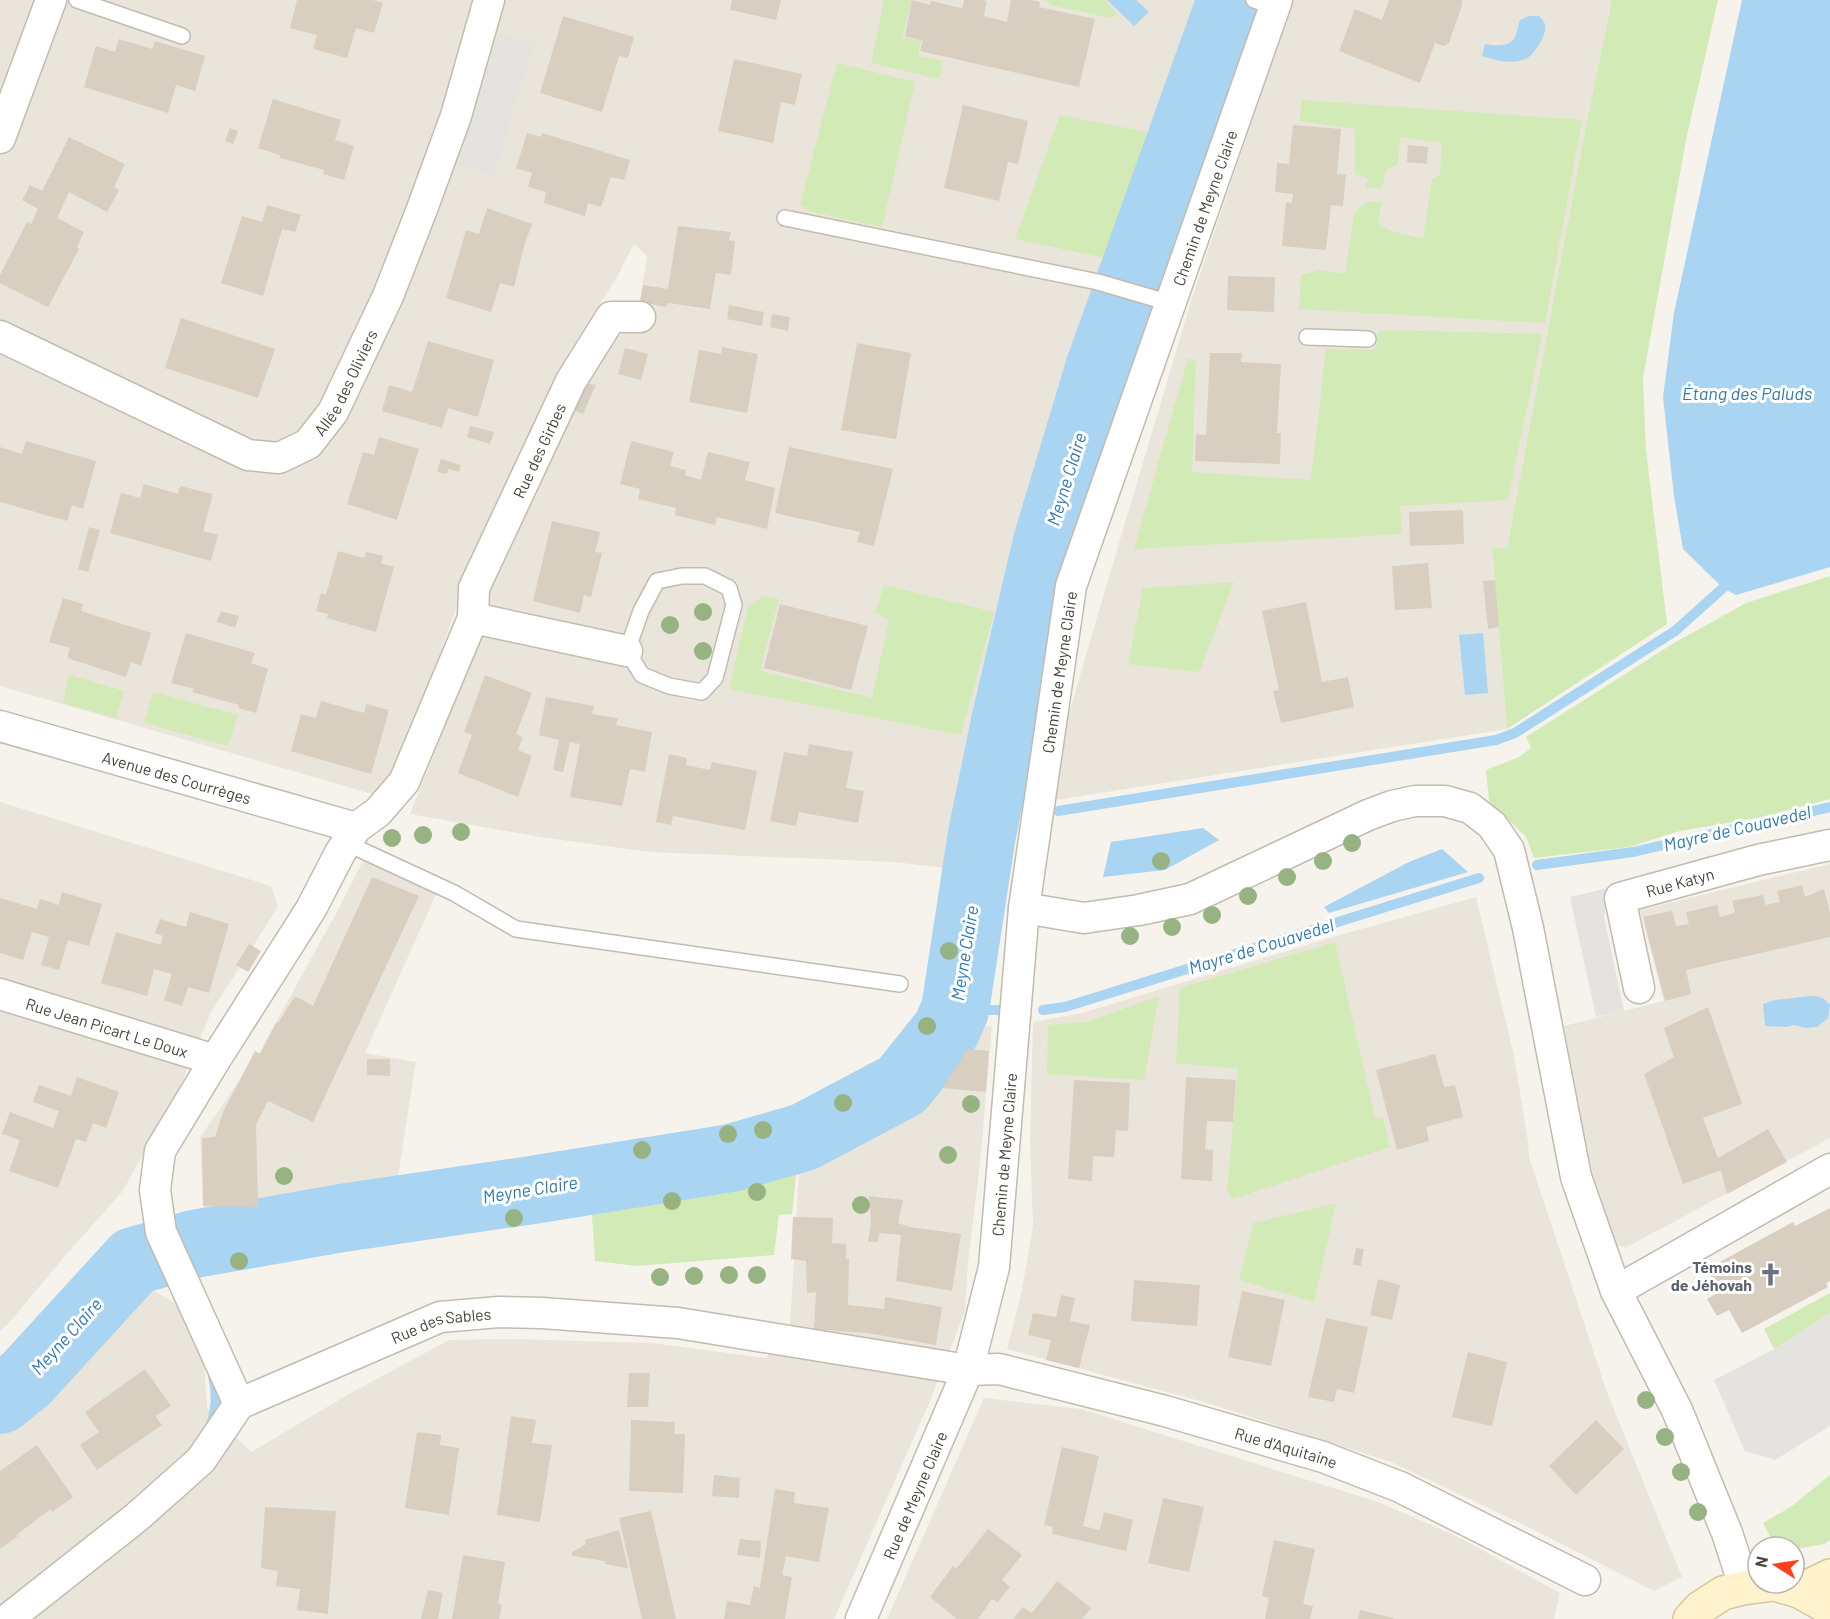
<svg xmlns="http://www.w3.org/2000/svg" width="1830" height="1619" font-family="Barlow,sans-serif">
  <rect width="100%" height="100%" fill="#f6f3ec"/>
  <g fill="#eae5da">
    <path d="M0,0H1199L1164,118L1126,267L1049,469L1013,604L983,741L967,738L946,868L894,862L650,852L540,837L410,814L479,642L483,589L609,338L635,331L647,256L634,244L617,277L566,357L559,378L472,565L435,667L387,780L372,794L0,686Z"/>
    <path d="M1293,0H1612L1587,120L1507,548H1492L1507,729L1056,800L1066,724L1103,597L1192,298Z"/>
    <path d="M0,802L271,886L278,907L211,1012L177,1094L122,1192L64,1257L9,1323L0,1331Z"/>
    <path d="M363,861L438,890L365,1053L416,1062L397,1182L322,1193L257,1222L204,1224L200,1137L259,1053L339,908Z"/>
    <path d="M1830,864V1138L1625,1248L1616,1244L1605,1231L1556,1028L1664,1001L1640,910Z"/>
    <path d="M1476,897L1514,1056L1528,1142L1529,1157L1608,1395L1682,1577L1654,1591L1518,1522L1391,1462L1204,1402L1007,1349L1022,1290L1033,1226L1030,1140L1033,1022L1082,1013L1340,935Z"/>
    <path d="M992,1026L980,1164L968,1263L965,1311L930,1401L834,1619H0V1433L24,1417L52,1391L94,1331L150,1288L176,1304L204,1362L207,1408L251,1452L349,1394L449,1340L511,1339L651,1343L766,1358L790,1327L800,1153L858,1133L901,1103L951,1054L969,1028Z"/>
    <path d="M984,1398L1081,1409L1381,1503L1460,1538L1560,1593L1554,1619H887Z"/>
  </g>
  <g fill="#d2eab5">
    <path d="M884,0H912L902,37L921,41L918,56L943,61L939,79L871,63Z"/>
    <path d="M1047,0H1104L1118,14L1111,18L1050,5Z"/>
    <path d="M1612,0H1718L1686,140L1643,378L1646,450L1667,624L1507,729L1492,548H1507L1587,120Z"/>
    <path d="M837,63L915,82L882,227L812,212L800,205Z"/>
    <path d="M1302,100L1582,120L1545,323L1299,309L1301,275L1321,270L1345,274L1354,213L1367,201L1382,203L1378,223L1391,231L1423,239L1432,179L1440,175L1442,143L1401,137L1397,165L1386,170L1382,189L1366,187L1368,178L1355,174V129L1299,121Z"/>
    <path d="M1060,115L1147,132L1105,258L1015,239Z"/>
    <path d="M1379,330L1542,334L1508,500L1400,506L1402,534L1134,549L1188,358L1196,362L1192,472L1311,480L1326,349L1375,350Z"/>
    <path d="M1830,576V799L1762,817L1680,831L1629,847L1534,858L1526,837L1489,801L1486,770L1519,757L1531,748L1526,737L1674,643L1746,603Z"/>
    <path d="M1234,582L1199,672L1128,664L1143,588Z"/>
    <path d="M884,585L994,612L961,735L729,689L748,607L763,596L779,599L760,671L872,698L889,620L875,613Z"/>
    <path d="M69,675L124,691L116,718L63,703Z"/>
    <path d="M153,692L238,715L228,746L144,723Z"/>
    <path d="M1335,942L1375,1118L1383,1117L1390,1147L1233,1199L1227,1191L1238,1069L1176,1063L1180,988Z"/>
    <path d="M1159,996L1144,1080L1047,1074L1048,1025L1087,1022Z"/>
    <path d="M798,1158L792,1214L779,1215L774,1255L637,1266L595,1261L591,1200L741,1173Z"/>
    <path d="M1336,1203L1314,1302L1239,1280L1253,1223Z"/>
    <path d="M1830,1293V1313L1774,1349L1764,1329Z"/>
    <path d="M1830,1475V1540L1824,1544L1796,1549L1770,1536L1763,1523L1792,1506Z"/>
  </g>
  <g fill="#e5e3e0">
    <path d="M497,34L534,44L517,95L495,175L458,164L489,66Z"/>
    <path d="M1625,884L1607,903L1604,917L1624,1011L1596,1017L1570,897Z"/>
    <path d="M1830,1313V1426L1775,1460L1745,1451L1714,1380L1774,1349Z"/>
  </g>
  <g fill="#a9d4f2">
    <path d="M1107,0H1136L1149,12L1134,26Z"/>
    <path d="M1742,0H1830V567L1736,595L1723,588L1683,549L1674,496L1663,397L1674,313Z"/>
    <path d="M1529,16H1539C1541,18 1544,21 1545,24C1548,33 1534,56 1525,59C1511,65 1496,60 1482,56L1485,44C1494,46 1508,47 1514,39C1517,34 1518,25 1520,20Z"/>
    <path d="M1483,633L1488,693L1465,695L1459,635Z"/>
    <path d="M1203,828L1219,840L1165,870L1103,877L1111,842Z"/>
    <path d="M1442,849L1468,872L1329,913L1324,907L1409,862Z"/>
    <path d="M1811,996C1820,996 1824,998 1830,1005L1828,1018L1817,1027L1805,1028L1794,1025L1786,1027L1765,1026L1763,1004L1775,1000Z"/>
  </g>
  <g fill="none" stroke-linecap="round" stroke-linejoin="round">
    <g stroke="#a9d4f2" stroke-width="10">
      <path d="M1058,811L1496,740L1515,733L1675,631L1723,588"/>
      <path d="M982,834L1010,828"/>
      <path d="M1537,865L1633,852L1830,807"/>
      <path d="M955,1010H1001"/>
      <path d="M1043,1010L1065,1007L1479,878"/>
      <path d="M211,1425C217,1408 217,1392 213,1375"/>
    </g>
    <path stroke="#a9d4f2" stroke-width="68" d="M0,1400L26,1379L134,1261L194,1244L342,1218L532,1190L731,1158L804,1137L902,1085L946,1030L955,1010L982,834L1005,722L1047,542L1099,369L1231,0"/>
  </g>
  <g fill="#d8cfc1">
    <path d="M297,0H373L383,3L374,33L356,28L347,58L313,49L317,35L290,28Z"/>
    <path d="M732,0H781L776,20L730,10Z"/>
    <path d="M912,0L930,5L931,1L962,8L964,0H982L987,1L984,16L1007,22L1011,0H1031L1040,2L1039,7L1095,19L1079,87L920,51L923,41L905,36Z"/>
    <path d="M1389,0H1462V5L1449,43L1444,46L1435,43L1420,83L1339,51L1355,9L1382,20Z"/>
    <path d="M563,16L634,37L628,58L619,56L602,112L540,93Z"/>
    <path d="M119,39L152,49L155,41L205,56L195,91L176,85L168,113L84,87L96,46L115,52Z"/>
    <path d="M734,59L802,74L795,105L781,102L773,143L718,131Z"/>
    <path d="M273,99L341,120L335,140L354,146L344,180L323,174L324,170L280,158V155L258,148Z"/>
    <path d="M963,105L1028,121L1018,164L1008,162L999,201L944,188Z"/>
    <path d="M1293,125L1341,129L1337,174L1346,175L1343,206L1331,205L1326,250L1282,246L1286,202L1292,203L1293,194L1275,192L1277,163L1289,164Z"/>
    <path d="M230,128L238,131L233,144L225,141Z"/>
    <path d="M527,133L542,137V133L630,160L624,180L611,177L601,207L588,203L585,216L544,203L546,192L528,187L532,173L516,168Z"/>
    <path d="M69,137L125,164L114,187L119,190L107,212L69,192L57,218L84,232L77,247L79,249L48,307L0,283V275L27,222L31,224L38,209L22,200L30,185L42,191Z"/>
    <path d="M1408,145L1428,147L1427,164L1407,162Z"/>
    <path d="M267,205L301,215L295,232L282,229L263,296L221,283L242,216L262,222Z"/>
    <path d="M487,208L532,224L524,246L514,287L500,283L491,312L446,298L466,230L479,234Z"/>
    <path d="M678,226L731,232L729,240L735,241L731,275L716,273L710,309L668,303L666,307L640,302L643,285L668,289Z"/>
    <path d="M1228,276L1275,277L1274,312L1227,310Z"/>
    <path d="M729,305L764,312L762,326L727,319Z"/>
    <path d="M772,314L790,317L788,331L770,327Z"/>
    <path d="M181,318L275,349L258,398L165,368Z"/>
    <path d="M428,341L494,360L478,417L448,408L442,428L382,411L389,385L412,392Z"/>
    <path d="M857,343L911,353L896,439L841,430Z"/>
    <path d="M722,347L758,354L747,413L689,402L699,350L721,354Z"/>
    <path d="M625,348L648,354L641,380L618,374Z"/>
    <path d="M1210,353H1242L1241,362L1281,364L1277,433H1281L1280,464L1195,461L1196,434L1206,435Z"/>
    <path d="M581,382L596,385L583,414L569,408Z"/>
    <path d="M470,426L494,432L490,444L467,437Z"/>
    <path d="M379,437L419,449L397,520L347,504L363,452L374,455Z"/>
    <path d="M26,441L96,461L83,509L72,505L67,521L0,502V447L22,454Z"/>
    <path d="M631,441L674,452L670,466L686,470L685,475L701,480L708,452L750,462L745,480L775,488L767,529L717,517L715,525L675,515L676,508L638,499L640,489L620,484Z"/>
    <path d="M789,447L893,469L874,546L857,542L860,532L775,513Z"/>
    <path d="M441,459L461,465L459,472L448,469L447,474L437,472Z"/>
    <path d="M144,484L178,494L180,486L213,494L203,531L218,535L211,561L110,533L121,493L140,498Z"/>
    <path d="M1463,510L1464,544L1410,546L1409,512Z"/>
    <path d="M552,521L600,532L595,552L602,553L591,597L584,595L580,613L533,601Z"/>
    <path d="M89,527L100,530L88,572L78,569Z"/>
    <path d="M338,551L364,558L366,552L383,556L381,563L394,567L376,632L327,618L328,614L316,611L321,593L326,595Z"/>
    <path d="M1428,563L1432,608L1395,610L1392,566Z"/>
    <path d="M1495,580L1499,627L1488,629L1483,581Z"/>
    <path d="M63,598L83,604L81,611L151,633L141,666L131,662L126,677L67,658L70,648L49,642Z"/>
    <path d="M1306,602L1322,682L1348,677L1354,707L1281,723L1273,691L1279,690L1262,611Z"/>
    <path d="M780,604L868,626L851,690L764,668Z"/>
    <path d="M221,611L239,616L235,628L217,622Z"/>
    <path d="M186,633L255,653L251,663L268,669L256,713L238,708L239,705L192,692L194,689L171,683Z"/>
    <path d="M485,675L532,693L516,734L523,737L518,750L532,756L518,797L458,773L472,735L464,732Z"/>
    <path d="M546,697L594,706L592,714L618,718L616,725L652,732L645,772L630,769L622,806L570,797L580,744L570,742L563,772L553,770L559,740L539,735Z"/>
    <path d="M321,701L364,713L366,704L389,710L371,774L291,751L301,714L316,718Z"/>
    <path d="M809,744L853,752L846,788L864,791L858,823L799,812L796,826L770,821L784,752L807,756Z"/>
    <path d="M669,754L687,758L686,765L710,770L712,762L757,771L745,830L673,816L671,825L656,822Z"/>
    <path d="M372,877L419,896L313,1122L268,1101L256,1125L258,1207L203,1206L202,1138L215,1137L223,1112L255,1051L260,1054L276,1023H278L295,996L313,1006Z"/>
    <path d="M1802,885L1805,897L1824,889L1830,913V937L1686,970L1691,994L1665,1001L1643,917L1672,911L1676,926L1689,924L1686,912L1717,905L1720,917L1735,913L1732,901L1763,895L1766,905L1780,902L1777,891Z"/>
    <path d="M62,892L102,904L89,946L68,940L59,970L41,965L49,937L32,932L23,960L0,953V898L37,909L40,899L59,905Z"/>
    <path d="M190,912L229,924L209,993L188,987L182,1006L164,1000L172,974L154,969L147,996L101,983L116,932L161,945L163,936L155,933L160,919L186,927Z"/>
    <path d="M249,944L261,951L248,972L236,965Z"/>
    <path d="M1708,1007L1742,1104L1703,1118L1718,1158L1768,1129L1787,1162L1727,1194L1721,1170L1683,1184L1644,1074L1674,1057L1664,1028Z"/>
    <path d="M967,1049L989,1051L986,1092L943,1088Z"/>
    <path d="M1435,1054L1444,1087L1455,1085L1463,1117L1426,1127L1429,1141L1397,1150L1376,1070Z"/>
    <path d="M367,1059H390V1076L367,1075Z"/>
    <path d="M77,1077L119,1092L106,1128L93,1123L86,1142L76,1139L58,1188L9,1171L20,1140L2,1134L10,1112L53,1128L59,1111L33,1102L39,1085L71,1096Z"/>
    <path d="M1186,1077L1236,1080L1233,1122L1207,1121L1205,1149L1213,1150L1212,1181L1181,1179Z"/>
    <path d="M1074,1080L1130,1083L1128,1131L1116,1130L1114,1157L1093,1156L1092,1181L1068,1179Z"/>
    <path d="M869,1196L903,1200L898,1223L910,1227L961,1234L952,1291L896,1281L901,1235L879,1233L878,1242H868L871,1223Z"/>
    <path d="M1830,1208V1281L1826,1283L1828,1287L1742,1333L1729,1310L1717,1316L1707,1299L1719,1292L1707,1269L1793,1222L1795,1226Z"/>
    <path d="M793,1217L833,1218L832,1243L846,1244V1259H849L848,1305L884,1309L885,1297L942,1307L936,1345L867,1333L814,1329L816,1292L807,1293L806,1261L791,1259Z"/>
    <path d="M1356,1248L1364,1249L1361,1266L1353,1265Z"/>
    <path d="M1378,1279L1400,1285L1392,1320L1370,1315Z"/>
    <path d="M1134,1280L1200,1285L1197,1326L1131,1321Z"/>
    <path d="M1242,1291L1285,1300L1271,1366L1228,1357Z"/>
    <path d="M1061,1295L1075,1298L1070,1321L1090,1325L1079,1368L1046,1360L1051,1340L1028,1335L1033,1313L1056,1317Z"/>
    <path d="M1326,1318L1368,1327L1354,1393L1337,1389L1334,1402L1308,1397Z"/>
    <path d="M1468,1352L1507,1362L1492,1426L1452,1417Z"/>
    <path d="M145,1369L171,1406L155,1416L162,1425L97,1470L80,1445L99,1432L85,1412Z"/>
    <path d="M629,1373H650L648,1407H627Z"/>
    <path d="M511,1416L536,1420L532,1443L552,1445L540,1522L497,1515Z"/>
    <path d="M631,1420L675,1422L674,1434H685L683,1493L629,1491Z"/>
    <path d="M1596,1420L1624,1449L1576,1495L1549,1466Z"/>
    <path d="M417,1432L441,1435L440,1445L459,1448L449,1515L405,1508Z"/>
    <path d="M37,1445L73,1497L52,1512L51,1509L16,1535L18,1536L0,1549V1471Z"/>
    <path d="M1062,1447L1099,1456L1083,1526L1100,1530L1104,1512L1133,1520L1126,1551L1052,1534L1053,1527L1044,1525Z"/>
    <path d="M714,1475L740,1478L739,1498L712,1496Z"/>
    <path d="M775,1489L795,1492L794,1503L829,1508L819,1562L786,1556L782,1575L792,1577L785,1619H724L727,1601L750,1605L754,1586L760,1588Z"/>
    <path d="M1163,1498L1204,1507L1189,1572L1148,1563Z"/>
    <path d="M265,1507L336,1511L328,1614L297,1610L300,1589L276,1586L278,1571L261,1568Z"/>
    <path d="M651,1511L676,1619H642L619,1518Z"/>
    <path d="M988,1529L1022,1555L1002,1580L1010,1587L998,1602L992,1599L978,1619H957L930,1597L953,1566L956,1569Z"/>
    <path d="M619,1530L628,1568L605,1564V1561L573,1556L571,1553L586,1544L585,1540Z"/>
    <path d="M740,1539L761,1541L760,1558L737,1555Z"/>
    <path d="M1274,1540L1315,1549L1303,1604L1313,1606L1310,1619H1265L1269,1598L1262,1596Z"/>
    <path d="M463,1555L505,1562L498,1604L502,1605L499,1619H452Z"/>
    <path d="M1057,1581L1091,1608L1082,1619H1013L1023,1607L1032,1613Z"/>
    <path d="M428,1590L443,1593L438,1619H421Z"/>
    <path d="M1360,1610L1394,1618V1619H1358Z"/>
  </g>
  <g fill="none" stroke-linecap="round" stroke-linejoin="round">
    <defs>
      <g id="lane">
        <path d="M77,0L182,36"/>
        <path d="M1254,0L1274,7"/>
        <path d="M785,218L1098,282L1170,303"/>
        <path d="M1307,337L1368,339"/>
        <path d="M682,576H705L729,588L734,605L715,678L702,692L669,686L642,675L627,651L641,611L657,581Z"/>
        <path d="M346,843L454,893L516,929L900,984"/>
      </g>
      <g id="street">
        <path d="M0,138L51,0"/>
        <path id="s1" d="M0,336L248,455L279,458L308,444L333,412L388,296L422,209L456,116L489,0"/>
        <path id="s2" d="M473,618L474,588L571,381L611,317H640"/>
        <path id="s3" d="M0,726L356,828"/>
        <path d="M1024,908L1084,918L1139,910L1190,899L1368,815L1392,806L1415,801H1445L1470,808L1492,825L1509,850L1528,928L1576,1177L1616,1291L1677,1410L1727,1533L1739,1570L1743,1588"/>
        <path id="s4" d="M1639,988L1620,898L1758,860L1830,845"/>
        <path id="s5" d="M0,994L215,1060"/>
        <path d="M1616,1291L1830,1169"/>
        <path d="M239,1404L161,1232L155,1190L160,1151L215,1060L311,909L340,853L356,828L378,812L404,782L473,618L627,651"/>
        <path id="s6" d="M8,1619L137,1517L201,1460L239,1404L440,1317L499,1312L542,1313L678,1323L968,1370L999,1369L1165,1411L1323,1457L1400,1487L1585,1580"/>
        <path id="s7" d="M861,1619L968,1370L994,1267L1024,908L1071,586L1277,0"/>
      </g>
      <g id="secondary">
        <path d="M1799,1591L1830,1576"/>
        <path d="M1690,1619L1700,1608L1723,1593L1743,1588L1774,1584L1799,1591L1824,1605L1830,1611"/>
      </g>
    </defs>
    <use href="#lane" stroke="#c2bbae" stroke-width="18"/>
    <use href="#street" stroke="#c2bbae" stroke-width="33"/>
    <use href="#secondary" stroke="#d6c79b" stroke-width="36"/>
    <use href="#lane" stroke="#fff" stroke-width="15"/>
    <use href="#street" stroke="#fff" stroke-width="30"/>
    <use href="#secondary" stroke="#fff3cd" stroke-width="33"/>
  </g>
  <g fill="#97b381">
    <circle cx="703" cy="612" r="9"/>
    <circle cx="670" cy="625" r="9"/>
    <circle cx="703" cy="651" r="9"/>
    <circle cx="461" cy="832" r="9"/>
    <circle cx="423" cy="835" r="9"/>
    <circle cx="392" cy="838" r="9"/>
    <circle cx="1352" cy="843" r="9"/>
    <circle cx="1161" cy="861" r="9"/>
    <circle cx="1323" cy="861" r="9"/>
    <circle cx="1287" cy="877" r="9"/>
    <circle cx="1248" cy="896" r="9"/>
    <circle cx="1212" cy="915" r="9"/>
    <circle cx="1172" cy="927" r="9"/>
    <circle cx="1130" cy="936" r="9"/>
    <circle cx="949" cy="951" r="9"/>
    <circle cx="927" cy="1026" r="9"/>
    <circle cx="843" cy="1103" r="9"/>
    <circle cx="971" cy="1104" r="9"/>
    <circle cx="763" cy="1130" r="9"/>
    <circle cx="728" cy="1134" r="9"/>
    <circle cx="642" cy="1150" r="9"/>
    <circle cx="948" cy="1155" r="9"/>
    <circle cx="284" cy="1176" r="9"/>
    <circle cx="757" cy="1192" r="9"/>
    <circle cx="672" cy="1201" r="9"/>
    <circle cx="861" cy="1205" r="9"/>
    <circle cx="514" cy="1218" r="9"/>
    <circle cx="239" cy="1261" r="9"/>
    <circle cx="729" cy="1275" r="9"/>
    <circle cx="757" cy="1275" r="9"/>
    <circle cx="694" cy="1276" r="9"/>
    <circle cx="660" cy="1277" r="9"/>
    <circle cx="1646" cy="1400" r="9"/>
    <circle cx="1665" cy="1437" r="9"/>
    <circle cx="1681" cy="1472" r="9"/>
    <circle cx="1698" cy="1512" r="9"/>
  </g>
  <defs>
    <symbol id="church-bare" viewBox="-9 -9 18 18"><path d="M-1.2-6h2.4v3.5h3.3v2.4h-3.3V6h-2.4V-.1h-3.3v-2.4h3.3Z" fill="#6b7280" stroke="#fff" stroke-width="2.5" paint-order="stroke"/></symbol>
  </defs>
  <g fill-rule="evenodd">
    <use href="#church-bare" x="1754" y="1258" width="33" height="33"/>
  </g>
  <g text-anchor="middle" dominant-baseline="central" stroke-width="6" stroke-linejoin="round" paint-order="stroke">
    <g font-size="16" fill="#4b4439" stroke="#fff">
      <text stroke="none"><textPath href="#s7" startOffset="1464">Chemin de Meyne Claire</textPath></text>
      <text stroke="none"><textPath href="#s1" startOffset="411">Allée des Oliviers</textPath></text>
      <text stroke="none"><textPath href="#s2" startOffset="182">Rue des Girbes</textPath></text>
      <text stroke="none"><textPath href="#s7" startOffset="976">Chemin de Meyne Claire</textPath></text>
      <text stroke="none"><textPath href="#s3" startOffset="184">Avenue des Courrèges</textPath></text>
      <text stroke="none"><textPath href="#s4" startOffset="154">Rue Katyn</textPath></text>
      <text stroke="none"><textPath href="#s5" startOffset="112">Rue Jean Picart Le Doux</textPath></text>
      <text stroke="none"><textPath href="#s7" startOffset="490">Chemin de Meyne Claire</textPath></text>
      <text stroke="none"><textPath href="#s6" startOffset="536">Rue des Sables</textPath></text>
      <text stroke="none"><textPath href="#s6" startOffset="1398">Rue d'Aquitaine</textPath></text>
      <text stroke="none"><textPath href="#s7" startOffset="135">Rue de Meyne Claire</textPath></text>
    </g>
    <g font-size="16" font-weight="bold" fill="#5b616d" stroke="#fff" text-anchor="end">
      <text x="1752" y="1266">Témoins<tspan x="1752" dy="18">de Jéhovah</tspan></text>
    </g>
    <g font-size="18" font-style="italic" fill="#2e7ab2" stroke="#fff">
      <text x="1747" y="393">Étang des Paluds</text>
      <text transform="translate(1066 479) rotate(-73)">Meyne Claire</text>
      <text transform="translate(1737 828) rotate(-13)">Mayre de Couavedel</text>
      <text transform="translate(1261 946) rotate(-17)">Mayre de Couavedel</text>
      <text transform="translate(964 953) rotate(-81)">Meyne Claire</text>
      <text transform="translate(530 1189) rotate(-9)">Meyne Claire</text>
      <text transform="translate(66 1336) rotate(-48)">Meyne Claire</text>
    </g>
  </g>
  <g transform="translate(1776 1565) rotate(282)"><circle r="28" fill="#ffffff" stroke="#b7b4b0" stroke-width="1.5"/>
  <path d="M0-4.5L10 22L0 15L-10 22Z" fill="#fc3f1d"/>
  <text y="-9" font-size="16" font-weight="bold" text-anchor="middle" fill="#4b4439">N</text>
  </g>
</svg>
